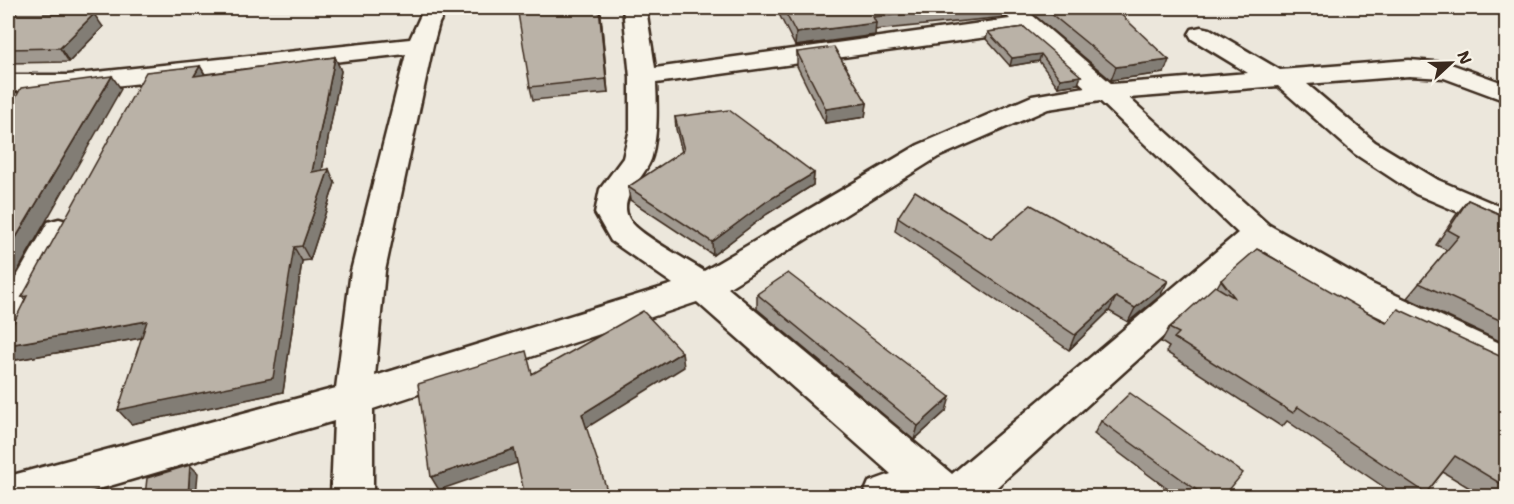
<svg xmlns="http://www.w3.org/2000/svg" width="1514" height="504" font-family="'Shantell Sans',sans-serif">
  <rect width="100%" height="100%" fill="#ece7dc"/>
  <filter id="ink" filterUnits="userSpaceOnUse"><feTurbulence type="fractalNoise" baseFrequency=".0167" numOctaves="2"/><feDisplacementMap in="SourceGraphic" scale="12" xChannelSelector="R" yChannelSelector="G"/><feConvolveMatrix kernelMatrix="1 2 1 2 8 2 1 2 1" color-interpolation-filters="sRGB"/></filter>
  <g filter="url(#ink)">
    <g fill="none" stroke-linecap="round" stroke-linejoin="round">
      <defs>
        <g id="street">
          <path d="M424,8H447L439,23L433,45L385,271L375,376L673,284L611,241L595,213L600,189L623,158L630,129V77L623,8H646L655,68L1010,19L1000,8H1024L1112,84L1248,73L1192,39L1189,34L1192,29L1201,27L1210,29L1280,70L1409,60L1448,63L1506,84V101L1444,78L1409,76L1307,84L1375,142L1438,180L1506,209V232L1416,194L1355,154L1278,86L1129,98L1269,225L1372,284L1506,346V378L1348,302L1260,249L987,496H863L869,482L891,474L697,302L373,409V496H331L334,421L75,496H8L9,476L336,388L351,271L406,54L68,91H8V75H68L410,39ZM1023,32L1085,87L1032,96L918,145L704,271C687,260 646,238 634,225C610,201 647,178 652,156C658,131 657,108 656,83ZM1100,101L1238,233L952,474L728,288L938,157L1048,109Z"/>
          <path d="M59,219L70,222L75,230L21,333L8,337V292L48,222Z"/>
        </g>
      </defs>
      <use href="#street" stroke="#3b2a1e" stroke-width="5"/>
      <use href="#street" fill="#f7f3e8" fill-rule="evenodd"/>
    </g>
    <g fill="#a09990" stroke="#3b2a1e" stroke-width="1.5">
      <path d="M600,8L608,93L533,100L530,87Z"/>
      <path d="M778,8H1008L1005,17L875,30V35L795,46L777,10Z"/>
      <path d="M1026,8H1114L1164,73L1111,80Z"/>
      <path d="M8,15L103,27L69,62L8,63Z"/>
      <path d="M1024,27L1078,84L1058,87L1039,61L1010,66L986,39L988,32Z"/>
      <path d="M797,52L867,103L865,117L825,123L797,66Z"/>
      <path d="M335,57L341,71L322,170L335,183L310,260L302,261L283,392L131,424L141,338L16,360L25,300L22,297L200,66L205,74Z"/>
      <path d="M675,117L814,173L813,185L767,214L713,255L630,200L628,187L682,152L676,129Z"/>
      <path d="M1468,200L1506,217V344L1407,298L1447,250L1436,245L1456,215Z"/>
      <path d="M898,217L991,239L1160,296L1128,322L1109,311L1069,350L895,231Z"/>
      <path d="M1221,280L1386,323L1506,359V491L1500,496H1483L1443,472L1426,493L1422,496H1397L1287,421L1282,427L1166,352L1169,347L1161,342L1169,328L1217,287Z"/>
      <path d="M757,294L946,411L914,440L757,309Z"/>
      <path d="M1101,421L1224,496H1177L1094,434Z"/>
    </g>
    <g fill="#827d75" stroke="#3b2a1e" stroke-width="1.5">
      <path d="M600,8L601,15L608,93L606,79Z"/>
      <path d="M94,14L103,27L69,62L60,48Z"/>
      <path d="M876,23L875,35L795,46L796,33Z"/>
      <path d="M1041,54L1039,61L1010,66L1012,58Z"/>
      <path d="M335,57L341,71L319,186L312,172Z"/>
      <path d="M1169,60L1164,73L1111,80L1116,67Z"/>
      <path d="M200,66L207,79L194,76Z"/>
      <path d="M112,76L121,89L8,288V251Z"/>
      <path d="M1081,76L1078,84L1058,87L1060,79Z"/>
      <path d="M867,103L865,117L825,123L826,109Z"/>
      <path d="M329,169L335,183L310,260L302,246Z"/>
      <path d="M814,173L813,185L767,214L713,255L712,242L767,201Z"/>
      <path d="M294,247L302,261L283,392L131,424L118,410Z"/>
      <path d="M1168,281L1160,296L1128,322L1135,308Z"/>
      <path d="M1116,297L1109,311L1069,350L1075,335Z"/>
      <path d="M147,321L158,335L16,360L8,352V345Z"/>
      <path d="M682,352L684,367L586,428L582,414Z"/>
      <path d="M950,397L946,411L914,440L918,426Z"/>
      <path d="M514,449L520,462L439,490L431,477Z"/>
      <path d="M190,465L198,473L196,496H188Z"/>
    </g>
    <g fill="#bab2a7" stroke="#3b2a1e" stroke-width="1.5">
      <path d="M559,8H599L606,79L530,87L518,13Z"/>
      <path d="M783,8H978L873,17L876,23L796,33Z"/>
      <path d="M1044,8H1114L1169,60L1116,67Z"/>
      <path d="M10,14H94L60,48L8,49V15Z"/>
      <path d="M1024,27L1081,76L1060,79L1041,54L1012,58L988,32Z"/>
      <path d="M834,47L867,103L826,109L797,52Z"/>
      <path d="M335,57L312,172L329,169L302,246L294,247L273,378L118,410L147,321L8,345V334L27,296L22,297L146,72L200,66L194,76Z"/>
      <path d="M112,76L8,251V112L21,88Z"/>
      <path d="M729,110L814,173L767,201L712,242L628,187L684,150L675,117Z"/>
      <path d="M915,191L991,239L1031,205L1168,281L1135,308L1116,297L1075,335L898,217Z"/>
      <path d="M1468,200L1506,217V323L1419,283L1459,236L1448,230Z"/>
      <path d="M1257,249L1386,323L1398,309L1506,359V487L1455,456L1426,493L1298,407L1293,413L1174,338L1179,333L1169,328L1215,286L1235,298L1221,280Z"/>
      <path d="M788,273L950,397L918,426L757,294Z"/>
      <path d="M643,311L682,352L582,414L609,496H525L514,449L431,477L418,384L526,351L532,374Z"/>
      <path d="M1130,393L1243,473L1224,496H1205L1101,421Z"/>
      <path d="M190,465L188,496H145L147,478Z"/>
    </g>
  </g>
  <rect width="1514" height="504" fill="none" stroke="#f7f3e8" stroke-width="30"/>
  <rect x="15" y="15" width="1484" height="474" fill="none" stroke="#3b2a1e" stroke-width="2" filter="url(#ink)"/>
  <g transform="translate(1451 63) rotate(68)" stroke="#f7f3e8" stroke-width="4.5" paint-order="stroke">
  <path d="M0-4.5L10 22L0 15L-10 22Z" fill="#3b2a1e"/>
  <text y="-9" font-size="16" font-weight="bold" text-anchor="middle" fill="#3b2a1e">N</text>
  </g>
</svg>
